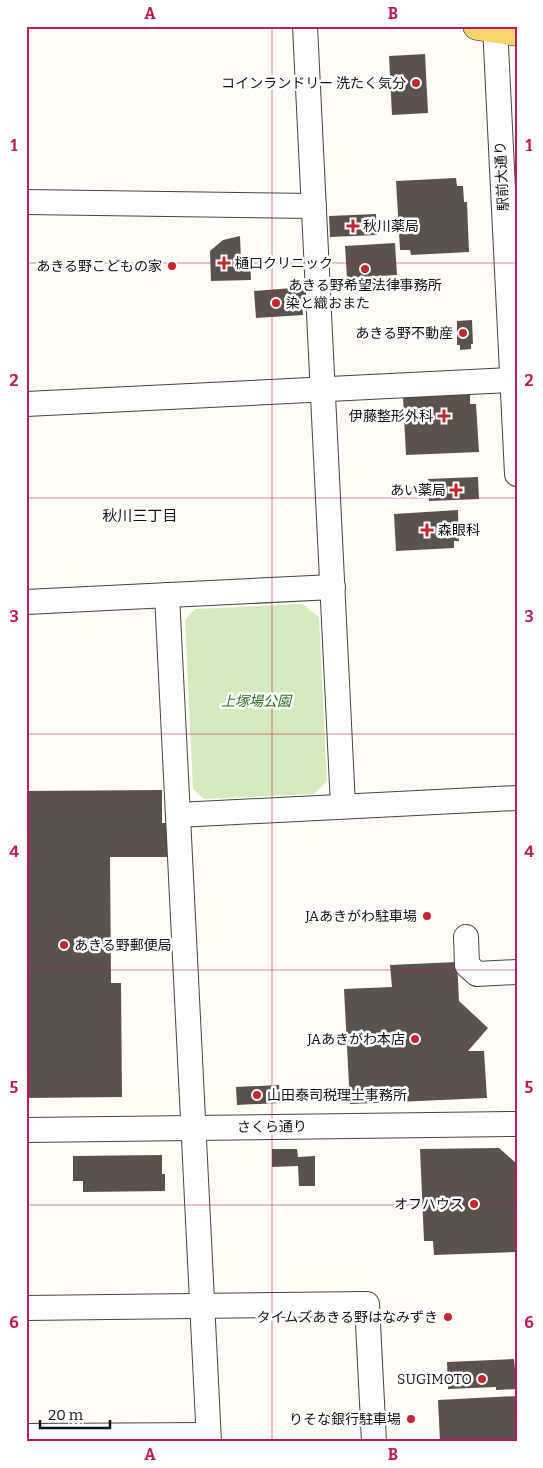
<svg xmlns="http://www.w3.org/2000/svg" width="543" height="1468" font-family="Bitter,'Noto Sans JP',serif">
  <rect width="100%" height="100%" fill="#fffdf5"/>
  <path fill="#d5ebbd" d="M302,604L319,617L327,781L314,794L204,799L193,789L185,620L195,609Z"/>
  <g fill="#5a524d">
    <path d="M425,54L428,113L392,115L389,56Z"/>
    <path d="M456,178L457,186H463L464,202H467L469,252L411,255L410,250H400L396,181Z"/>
    <path d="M376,214L377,235L330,237L329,216Z"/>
    <path d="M240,236L241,261H250L251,280L211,281L210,251L223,240Z"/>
    <path d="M395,243L397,275L347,278L345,246Z"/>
    <path d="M305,287L306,303H302L303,315L256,318L254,291Z"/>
    <path d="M472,320L473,344H471V349L460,350V345H457V321Z"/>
    <path d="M470,394V404H476L479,452L406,455L403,397Z"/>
    <path d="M478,477L479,499L429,501L428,479Z"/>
    <path d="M458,510L459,541H454V548L396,551L394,514Z"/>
    <path d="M162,790V823H167L168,857H110L111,983H121L122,1097L26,1098V791Z"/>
    <path d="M457,962L459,1001L488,1028L468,1051H484L487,1098L350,1104L344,989L392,987L390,965Z"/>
    <path d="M279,1085L280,1103L237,1105L236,1087Z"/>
    <path d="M499,1148L515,1162L517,1252L434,1255L433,1241H424L420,1149Z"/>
    <path d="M272,1149H297L298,1157L315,1156V1186H299L298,1166L272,1167Z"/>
    <path d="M162,1155V1174H165V1191L83,1192V1181H73V1156Z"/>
    <path d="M514,1359L517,1389L496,1390V1387L448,1389L447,1362Z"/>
    <path d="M517,1396V1442H440L438,1400Z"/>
  </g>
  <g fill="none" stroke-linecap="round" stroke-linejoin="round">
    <defs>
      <g id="minor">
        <path d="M305,26L343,806"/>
        <path d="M495,26L517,474"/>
        <path d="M26,202L314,206"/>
        <path d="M26,404L512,380"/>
        <path d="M167,595L209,1442"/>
        <path d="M26,602L333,587"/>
        <path d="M178,815L517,798"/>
        <path d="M466,937L467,965L477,974L517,972"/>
        <path d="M26,1130L517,1124"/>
        <path d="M26,1308L367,1304L374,1442"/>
        <path d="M26,1436L208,1435"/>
      </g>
      <path id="major" d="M477,26L517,32"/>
    </defs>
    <use href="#minor" stroke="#444" stroke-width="26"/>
    <use href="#major" stroke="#222" stroke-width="29"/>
    <use href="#minor" stroke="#fff" stroke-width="24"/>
    <use href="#major" stroke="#f9d66b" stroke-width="28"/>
  </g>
  <path fill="none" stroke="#c2185b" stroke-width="1" stroke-opacity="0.55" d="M272,26V1442M26,263H517M26,498H517M26,734H517M26,970H517M26,1205H517"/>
  <g fill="#c4262e" stroke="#fff" stroke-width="2">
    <circle cx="416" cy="83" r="5"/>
    <path d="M350.5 218.5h5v5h5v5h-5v5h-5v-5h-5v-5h5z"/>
    <path d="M221.5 255.5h5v5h5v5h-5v5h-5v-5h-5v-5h5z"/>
    <circle cx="172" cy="266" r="5"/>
    <circle cx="365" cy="269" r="5"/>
    <circle cx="276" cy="303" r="5"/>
    <circle cx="463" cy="333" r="5"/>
    <path d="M441.5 408.5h5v5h5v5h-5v5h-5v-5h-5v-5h5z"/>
    <path d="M453.5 482.5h5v5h5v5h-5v5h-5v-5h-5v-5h5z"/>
    <path d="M424.5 522.5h5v5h5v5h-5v5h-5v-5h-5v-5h5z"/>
    <circle cx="427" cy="916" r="5"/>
    <circle cx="64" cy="945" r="5"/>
    <circle cx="415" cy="1039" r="5"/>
    <circle cx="257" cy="1095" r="5"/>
    <circle cx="474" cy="1204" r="5"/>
    <circle cx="448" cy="1317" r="5"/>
    <circle cx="482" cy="1379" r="5"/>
    <circle cx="411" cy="1419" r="5"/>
  </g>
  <g text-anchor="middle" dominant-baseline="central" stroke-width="5" stroke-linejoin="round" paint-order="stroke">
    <g font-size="14" fill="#111" stroke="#fff" text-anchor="end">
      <text x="406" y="83">コインランドリー 洗たく気分</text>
      <text x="363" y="226" text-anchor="start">秋川薬局</text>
      <text x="235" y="263" text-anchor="start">樋口クリニック</text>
      <text x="162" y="266">あきる野こどもの家</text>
      <text x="365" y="285" text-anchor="middle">あきる野希望法律事務所</text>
      <text x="286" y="303" text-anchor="start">染と織おまた</text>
      <text x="453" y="333">あきる野不動産</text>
      <text x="433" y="416">伊藤整形外科</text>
      <text x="446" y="490">あい薬局</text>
      <text x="438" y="530" text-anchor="start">森眼科</text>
      <text x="417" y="916">JAあきがわ駐車場</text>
      <text x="74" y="945" text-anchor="start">あきる野郵便局</text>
      <text x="405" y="1039">JAあきがわ本店</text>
      <text x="267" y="1095" text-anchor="start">山田泰司税理士事務所</text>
      <text x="464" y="1204">オフハウス</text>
      <text x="438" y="1317">タイムズあきる野はなみずき</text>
      <text x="472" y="1379">SUGIMOTO</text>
      <text x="401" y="1419">りそな銀行駐車場</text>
    </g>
    <g font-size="14" fill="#111" stroke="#fff">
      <text transform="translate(502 176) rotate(-93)">駅前大通り</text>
      <text transform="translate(272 1127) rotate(-1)">さくら通り</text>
    </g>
    <g font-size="14" font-style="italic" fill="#2f6b1f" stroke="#fff">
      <text x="256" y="701">上塚場公園</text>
    </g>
    <g font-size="15" fill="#111" stroke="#fff">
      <text x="140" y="516">秋川三丁目</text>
    </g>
  </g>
  <rect width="543" height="1468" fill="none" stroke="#ffffff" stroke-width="55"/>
  <path d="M40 1420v8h70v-8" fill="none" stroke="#111111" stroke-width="2.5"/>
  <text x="48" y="1420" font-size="15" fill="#111111" stroke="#ffffff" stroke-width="4" paint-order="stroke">20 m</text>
  <rect x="28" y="28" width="488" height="1412" fill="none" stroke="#c2185b" stroke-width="2"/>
  <g font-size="16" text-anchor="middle" font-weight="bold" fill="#c2185b">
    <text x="150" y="19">A</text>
    <text x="393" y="19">B</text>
    <text x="14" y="151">1</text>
    <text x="529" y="151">1</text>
    <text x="14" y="386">2</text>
    <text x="529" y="386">2</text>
    <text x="14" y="622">3</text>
    <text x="529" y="622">3</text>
    <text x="14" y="857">4</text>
    <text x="529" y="857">4</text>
    <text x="14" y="1093">5</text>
    <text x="529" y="1093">5</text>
    <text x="14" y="1328">6</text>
    <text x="529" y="1328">6</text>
    <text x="150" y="1460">A</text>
    <text x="393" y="1460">B</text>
  </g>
</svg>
